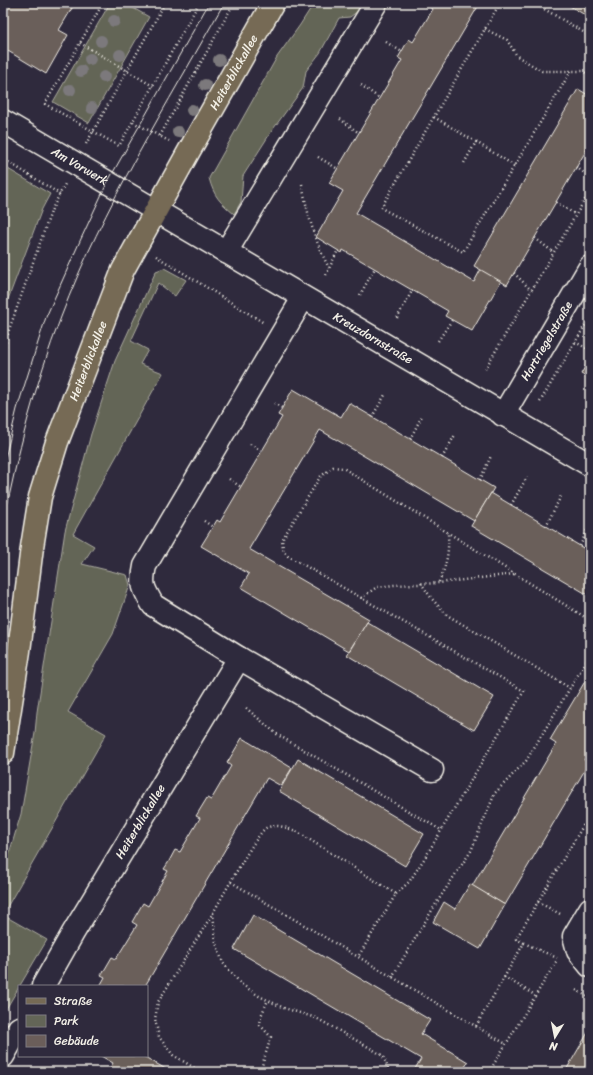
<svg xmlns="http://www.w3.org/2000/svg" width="593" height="1075" font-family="Sriracha,sans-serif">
  <rect width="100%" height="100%" fill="#2f2a3d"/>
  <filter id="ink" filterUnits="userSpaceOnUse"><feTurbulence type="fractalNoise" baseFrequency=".025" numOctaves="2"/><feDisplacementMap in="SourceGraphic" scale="8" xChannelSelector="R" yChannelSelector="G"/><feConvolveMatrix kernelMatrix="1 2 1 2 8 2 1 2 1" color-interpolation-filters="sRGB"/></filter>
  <g filter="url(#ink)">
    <g fill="#636557" stroke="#acaba0">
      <path d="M110,3H124L149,17L89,123L53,102Z"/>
      <path d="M314,3H360L362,8L350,17L339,18L320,53L306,71L303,88L271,132L243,176L241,202L234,214C220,202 214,197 209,178L277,57L300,25Z"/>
      <path d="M3,166L50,194L42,209L7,302L3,316Z"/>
      <path d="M164,268L186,280L175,296L158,283L131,341L148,350L140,364L163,373L73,534L94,546L82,564L127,575L130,585L113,634L68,712L106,734L3,914V874L21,814L35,733L37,712L65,531L91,434L115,361L156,271Z"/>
      <path d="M3,915L47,940L3,1014Z"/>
    </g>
    <g fill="#6b5e5a" stroke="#f4f1e8">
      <path d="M3,3H75L59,30L68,35L46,74L3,48Z"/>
      <path d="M431,3H480L356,213L474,282L481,269L501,281L472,331L445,316L448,311L343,250L342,253L316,237L343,191L329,183L402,60L398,58L409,39L413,42L433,9L429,7Z"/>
      <path d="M565,3H590V18Z"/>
      <path d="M578,89L590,96V144L507,285L474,266Z"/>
      <path d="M590,358V379L581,374Z"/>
      <path d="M293,389L341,417L349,403L494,488L474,521L320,430L249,549L369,619L349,651L241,587L249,574L201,546L217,520L220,522L282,417L278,415Z"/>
      <path d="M491,493L590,552V596L471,526Z"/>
      <path d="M367,622L494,697L474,730L347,655Z"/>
      <path d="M590,673V749L584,760L589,763L505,905L472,886L556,744L550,740Z"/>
      <path d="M242,738L292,768L281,786L267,778L145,986H100L105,977L101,975L105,969L112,957L116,959L137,925L132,922L143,903L148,906L168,871L164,869L168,863L175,850L180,852L200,818L196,816L207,798L211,800L231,766L227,763Z"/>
      <path d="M298,759L424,834L405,866L279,791Z"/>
      <path d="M470,884L505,905L480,949L433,922L444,902L455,909Z"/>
      <path d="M253,915L430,1020L421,1034L468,1062L462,1072H413L421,1059L234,949Z"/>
      <path d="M590,1029V1072H565Z"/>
      <path d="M101,1056H143L171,1072H108L113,1063Z"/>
    </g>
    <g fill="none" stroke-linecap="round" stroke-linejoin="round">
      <defs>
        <g id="minor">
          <path id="s1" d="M3,121L590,465"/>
          <path d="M226,252L376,3"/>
          <path d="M303,298L145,566C141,585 143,588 153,605L239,658L432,770"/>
          <path id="s2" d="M503,415L590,267"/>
          <path d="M590,909L574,936L578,951L590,966"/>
          <path id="s3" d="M43,986L73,933L239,658"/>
          <path d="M3,1056L19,1028"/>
        </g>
        <g id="major">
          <path id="s4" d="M3,753L19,651L32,547L40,497L57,442L123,270L189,151L273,3"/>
        </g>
      </defs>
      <use href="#minor" stroke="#f4f1e8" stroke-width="25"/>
      <use href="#major" stroke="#f4f1e8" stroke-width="25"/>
      <g stroke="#f4f1e8" stroke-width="2.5" stroke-dasharray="1 3" stroke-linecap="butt">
        <path d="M103,3L45,104L119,146L199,3"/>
        <path d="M500,3L381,208L463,252L571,71"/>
        <path d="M534,3L590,36"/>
        <path d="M485,29L507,40L517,56L542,71H583L590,76"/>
        <path d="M386,42L402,52"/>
        <path d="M80,43L153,86"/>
        <path d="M361,85L379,98"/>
        <path d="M434,117L476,142L463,165"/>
        <path d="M340,119L359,133"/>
        <path d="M133,122L169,141"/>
        <path d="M160,136L234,3"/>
        <path d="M476,142L515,166"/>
        <path d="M86,144L165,3"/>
        <path d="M318,157L338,169"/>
        <path d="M5,160L60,194"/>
        <path d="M576,167L590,177"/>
        <path d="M302,184C308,216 314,239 329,268"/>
        <path d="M556,202L576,215"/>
        <path d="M535,238L553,252"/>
        <path d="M156,256L264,323"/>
        <path d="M514,273L531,290"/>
        <path d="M326,275L338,250"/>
        <path d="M360,295L375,268"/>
        <path d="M397,318L412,291"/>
        <path d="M438,341L452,320"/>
        <path d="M575,342L590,350"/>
        <path d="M3,354L9,330L52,209L65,184"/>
        <path d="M485,369L590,191"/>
        <path d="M540,402L590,317"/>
        <path d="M274,403L282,408"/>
        <path d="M372,417L385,395"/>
        <path d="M410,439L422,416"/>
        <path d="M250,444L262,451"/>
        <path d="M442,458L455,435"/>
        <path d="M229,479L241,487"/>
        <path d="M480,480L491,456"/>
        <path d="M511,505L527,477"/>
        <path d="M204,521L213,527"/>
        <path d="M546,526L561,496"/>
        <path d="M580,546L590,524"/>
        <path d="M439,582C447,564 449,552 448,533"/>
        <path d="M421,583L432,599L447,615L570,688"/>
        <path d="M361,598L377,587L394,585L439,583L514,574"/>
        <path d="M246,708L278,735L441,830"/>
        <path d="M231,882L506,1044"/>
        <path d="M396,894L409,882L426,856L524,691L288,556L283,549L282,540L320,477L333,467L343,468L588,619L590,622"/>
        <path d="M538,902L562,915"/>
        <path d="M213,913C221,899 257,833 266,828C276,823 287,828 296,831L396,894L358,957"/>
        <path d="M213,913L216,943L223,963L241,984L259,996L284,1008L316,1018L372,1049L383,1056L388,1068L387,1072"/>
        <path d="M524,943L557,958"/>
        <path d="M392,977L437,902L471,851L495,793L526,761L590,655"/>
        <path d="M504,977L535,995"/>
        <path d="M576,990L590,998"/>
        <path d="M476,1026L524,943L516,939L590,814"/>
        <path d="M201,1072L173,1055L159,1037L155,1019L158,1002L213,913"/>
        <path d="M260,1072L271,1037L260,1025L261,1016L268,1000"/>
        <path d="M489,1072L556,962L558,960"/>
      </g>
      <use href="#minor" stroke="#2f2a3d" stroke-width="22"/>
      <use href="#major" stroke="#766a55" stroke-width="22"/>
      <g stroke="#f4f1e8" stroke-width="1">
        <path d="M3,467L17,409L46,317L80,241L107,183L209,3"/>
        <path d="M3,526C17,455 35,384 61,317C103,206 167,105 224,3"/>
      </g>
    </g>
    <g fill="#7b797b">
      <circle cx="114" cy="21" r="6"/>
      <circle cx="101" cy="41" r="6"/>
      <circle cx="120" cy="55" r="6"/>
      <circle cx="90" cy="59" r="6"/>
      <circle cx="219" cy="60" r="6"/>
      <circle cx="81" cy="71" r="6"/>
      <circle cx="104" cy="77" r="6"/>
      <circle cx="205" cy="85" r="6"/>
      <circle cx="70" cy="90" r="6"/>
      <circle cx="92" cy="108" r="6"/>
      <circle cx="192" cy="110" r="6"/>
      <circle cx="178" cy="132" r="6"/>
    </g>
  </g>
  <g text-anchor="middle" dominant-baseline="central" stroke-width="3" stroke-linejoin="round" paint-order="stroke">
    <g font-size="12" fill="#f4f1e8" stroke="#2f2a3d">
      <text stroke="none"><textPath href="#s4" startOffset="727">Heiterblickallee</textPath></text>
      <text stroke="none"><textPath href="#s1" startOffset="89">Am Vorwerk</textPath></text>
      <text stroke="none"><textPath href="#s1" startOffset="429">Kreuzdornstraße</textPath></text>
      <text stroke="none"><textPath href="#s2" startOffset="86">Hartriegelstraße</textPath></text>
      <text stroke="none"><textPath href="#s4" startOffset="403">Heiterblickallee</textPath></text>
      <text stroke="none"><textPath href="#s3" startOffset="191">Heiterblickallee</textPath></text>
    </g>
  </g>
  <rect width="593" height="1075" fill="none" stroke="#2f2a3d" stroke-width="16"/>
  <rect x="8" y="8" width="577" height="1059" fill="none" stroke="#f4f1e8" stroke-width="1.5" filter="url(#ink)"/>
  <rect x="18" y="985" width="130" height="72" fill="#2f2a3d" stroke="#7e7a81"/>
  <rect x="26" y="998" width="20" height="6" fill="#766a55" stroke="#7e7a81"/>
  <text x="54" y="1005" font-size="12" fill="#f4f1e8">Straße</text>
  <rect x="26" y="1015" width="20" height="12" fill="#636557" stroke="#7e7a81"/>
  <text x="54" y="1025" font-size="12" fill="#f4f1e8">Park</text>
  <rect x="26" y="1035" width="20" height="12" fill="#6b5e5a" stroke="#7e7a81"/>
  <text x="54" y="1045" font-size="12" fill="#f4f1e8">Gebäude</text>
  <g transform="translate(555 1037) rotate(190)" stroke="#2f2a3d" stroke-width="3" paint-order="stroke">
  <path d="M0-3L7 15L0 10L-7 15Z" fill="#f4f1e8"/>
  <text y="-6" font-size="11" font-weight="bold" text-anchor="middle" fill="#f4f1e8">N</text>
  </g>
</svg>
